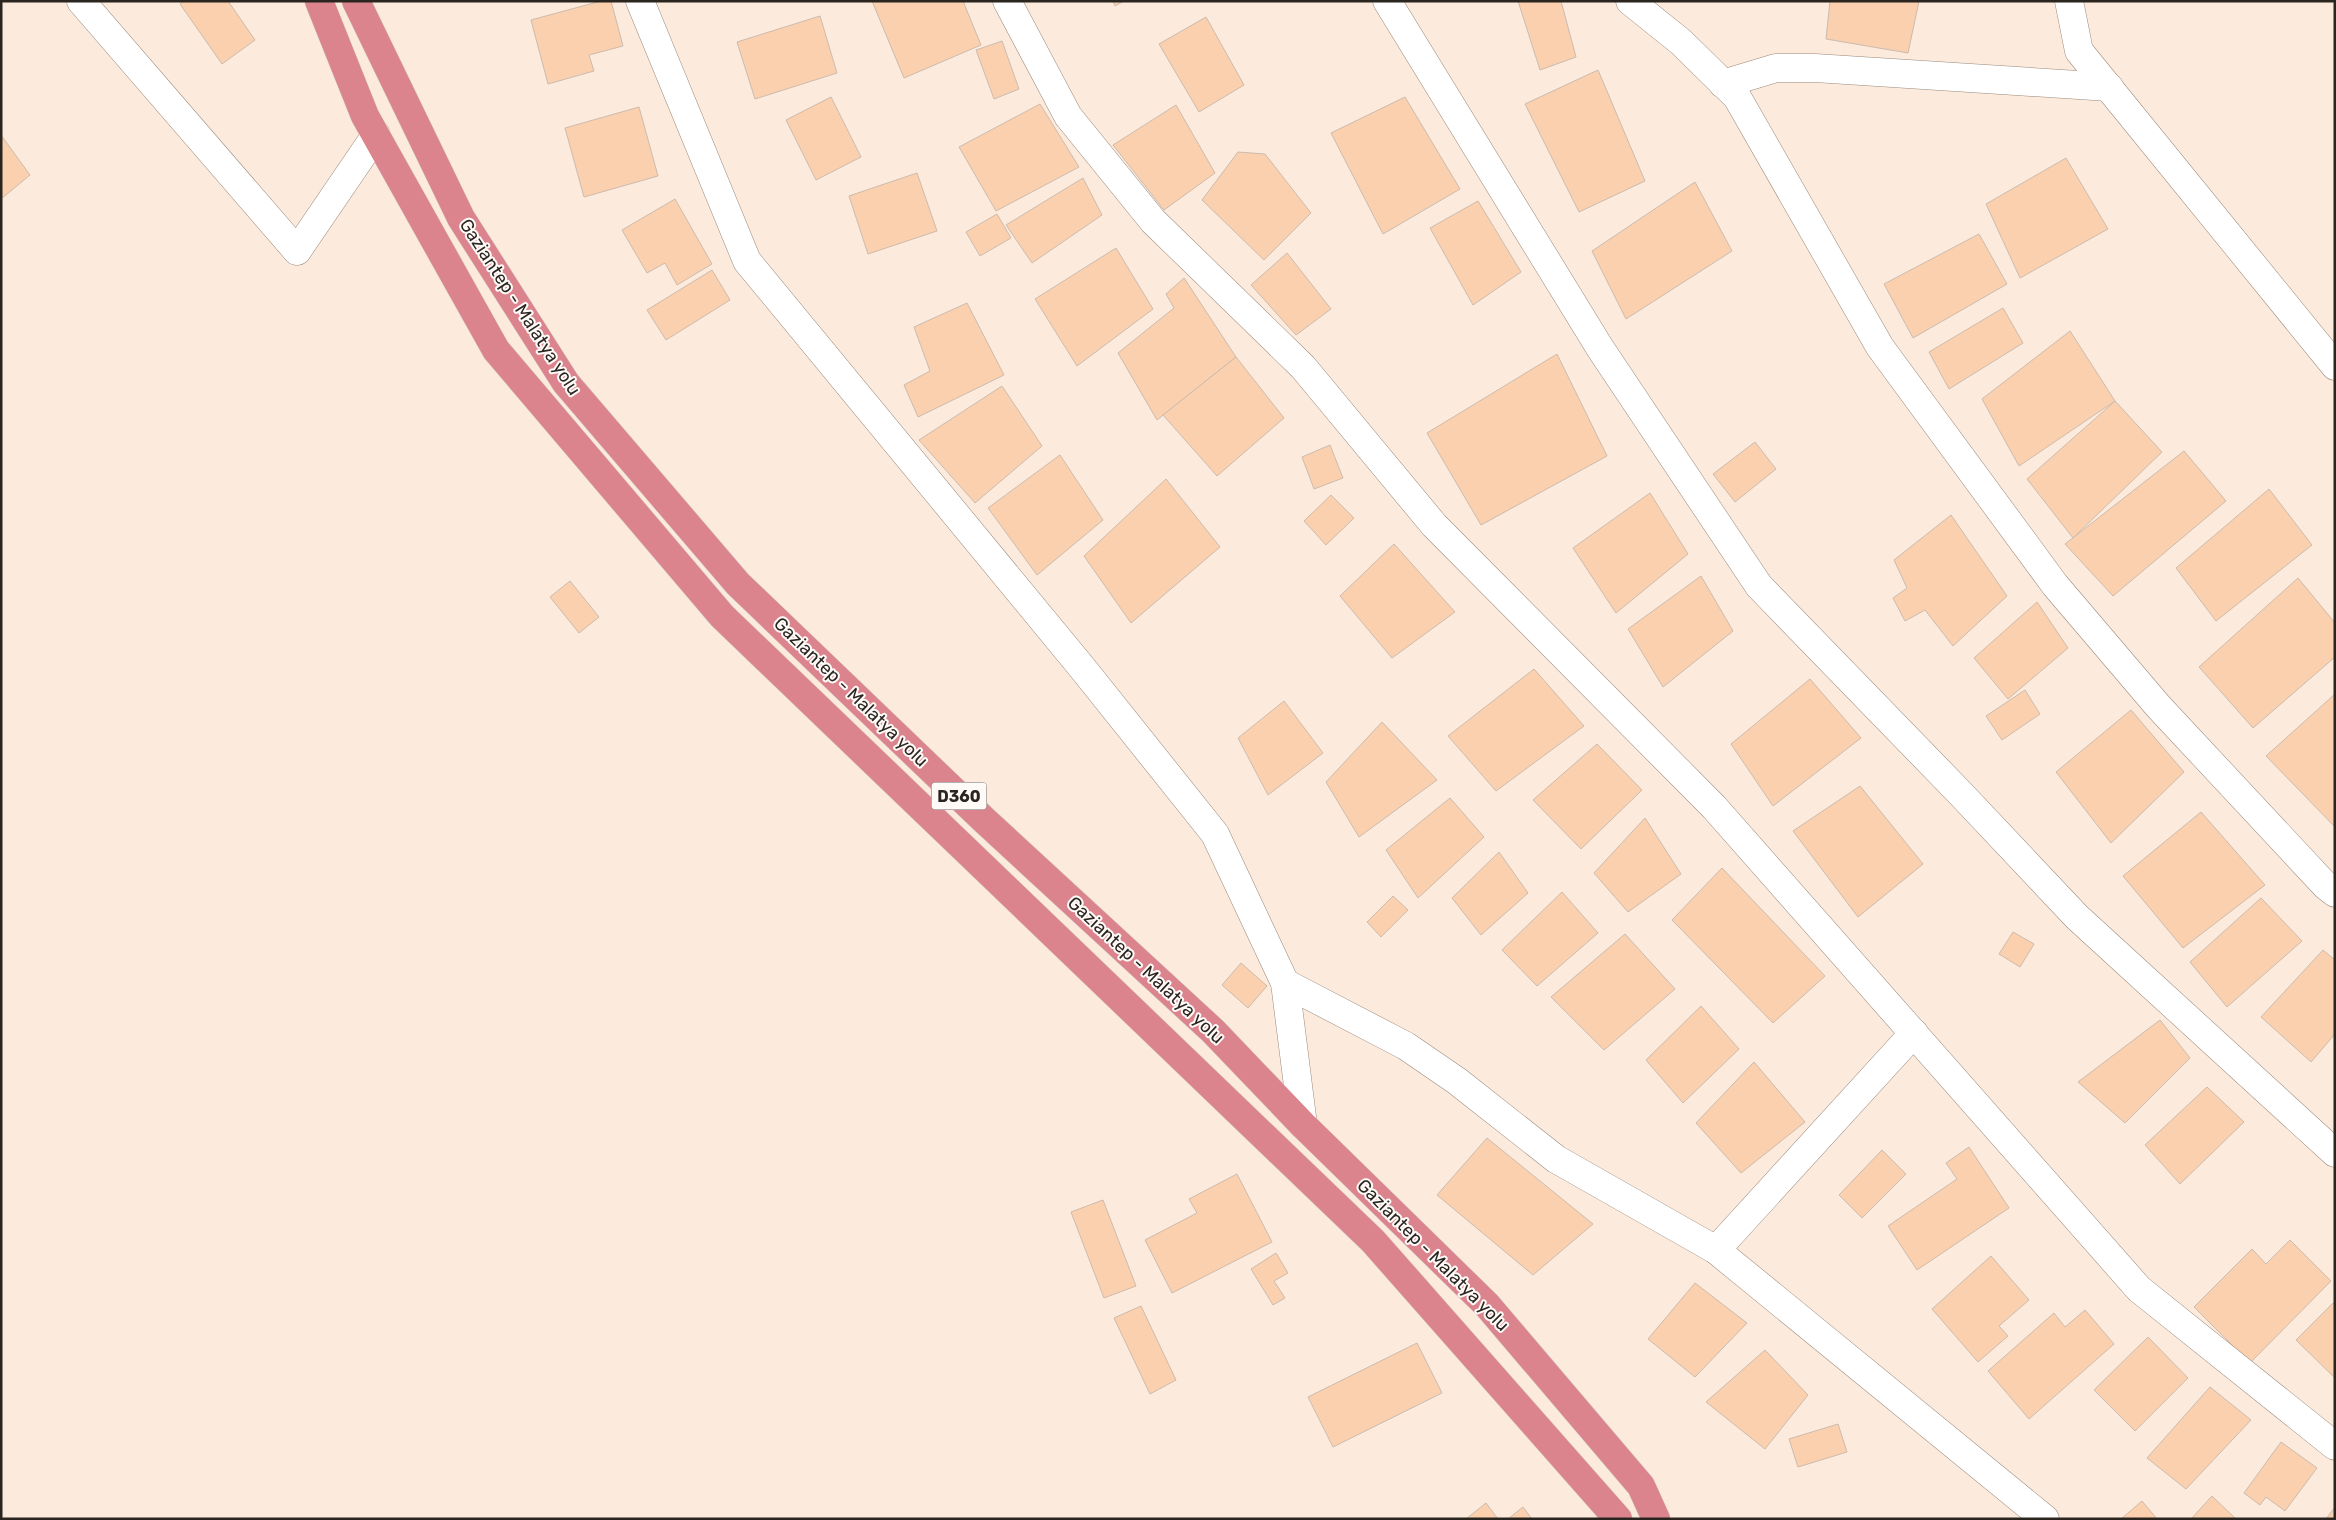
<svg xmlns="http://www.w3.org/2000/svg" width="2336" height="1520" font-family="Rubik,sans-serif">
  <rect width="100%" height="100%" fill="#fceadc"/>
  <g fill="#fad0ae" stroke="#ccbbae">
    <path d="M184,1H228L255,40L222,64L180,4Z"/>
    <path d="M601,1H611L623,46L589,55L594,71L548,84L531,20Z"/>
    <path d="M872,1H963L981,45L904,78Z"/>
    <path d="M1113,1H1124L1115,6Z"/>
    <path d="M1518,1H1561L1576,57L1540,70Z"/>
    <path d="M1830,1H1919L1908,53L1826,39Z"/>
    <path d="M820,16L837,73L755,99L737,42Z"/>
    <path d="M1206,17L1244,85L1199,112L1159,44Z"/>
    <path d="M1002,41L1019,89L994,99L976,50Z"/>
    <path d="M1598,70L1645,181L1579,212L1525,104Z"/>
    <path d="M831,97L861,157L816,180L786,120Z"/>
    <path d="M1405,97L1460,189L1383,234L1331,133Z"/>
    <path d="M1040,104L1079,167L996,211L959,147Z"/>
    <path d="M1176,105L1215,173L1164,210L1113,145Z"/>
    <path d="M639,107L658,176L584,197L565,128Z"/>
    <path d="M1,135L30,175L1,199Z"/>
    <path d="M1238,152L1265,154L1311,213L1264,260L1202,200Z"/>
    <path d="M2066,158L2108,229L2020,278L1986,204Z"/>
    <path d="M917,173L937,231L868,254L849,196Z"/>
    <path d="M1083,178L1102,215L1032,263L1006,225Z"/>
    <path d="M1695,182L1732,251L1626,319L1592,251Z"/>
    <path d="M675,199L712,264L677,285L665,263L647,273L622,230Z"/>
    <path d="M1478,201L1521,272L1473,305L1430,228Z"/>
    <path d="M997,214L1011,238L980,256L966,232Z"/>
    <path d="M1979,234L2007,284L1913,338L1884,284Z"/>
    <path d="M1116,248L1153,309L1077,366L1035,299Z"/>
    <path d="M1287,253L1331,309L1296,335L1251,285Z"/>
    <path d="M712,270L730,300L666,340L647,310Z"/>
    <path d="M1184,278L1236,357L1157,420L1118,353L1174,308L1166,294Z"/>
    <path d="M967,303L1004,375L918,417L904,385L930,371L914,327Z"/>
    <path d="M2003,308L2023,343L1949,389L1929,352Z"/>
    <path d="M2070,331L2115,401L2019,466L1982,399Z"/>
    <path d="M1557,354L1607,456L1481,525L1427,433Z"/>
    <path d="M1236,357L1284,418L1217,476L1163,415Z"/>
    <path d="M1002,386L1042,446L975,503L919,440Z"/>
    <path d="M2115,401L2162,452L2073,538L2027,479Z"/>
    <path d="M1755,442L1776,469L1735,502L1713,474Z"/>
    <path d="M1330,445L1343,478L1314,489L1302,457Z"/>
    <path d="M2184,451L2226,501L2113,596L2065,544Z"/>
    <path d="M1060,455L1103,520L1037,575L988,508Z"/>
    <path d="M1166,479L1220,547L1131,623L1084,556Z"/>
    <path d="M2269,489L2312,545L2216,621L2176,568Z"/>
    <path d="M1650,493L1688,554L1616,613L1573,548Z"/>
    <path d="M1331,495L1354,518L1326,545L1304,521Z"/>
    <path d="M1951,515L2007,596L1953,646L1925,610L1905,621L1893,598L1907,588L1894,560Z"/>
    <path d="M1394,544L1455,612L1392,658L1340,596Z"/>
    <path d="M1701,576L1733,631L1663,687L1628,629Z"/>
    <path d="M2298,578L2335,623V657L2253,728L2199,667Z"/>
    <path d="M570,581L599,617L579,633L550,597Z"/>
    <path d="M2037,602L2068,648L2008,699L1974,658Z"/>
    <path d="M1534,669L1584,726L1496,791L1448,736Z"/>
    <path d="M1810,679L1861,738L1773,806L1731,744Z"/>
    <path d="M2025,690L2040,714L2002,740L1986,716Z"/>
    <path d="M2335,694V827L2266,756Z"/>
    <path d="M1284,701L1323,753L1268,795L1238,738Z"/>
    <path d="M2131,710L2184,772L2111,843L2056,772Z"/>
    <path d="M1382,722L1437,780L1359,837L1326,782Z"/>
    <path d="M1597,744L1642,790L1581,849L1533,800Z"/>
    <path d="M1860,786L1923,864L1858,917L1793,831Z"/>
    <path d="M1450,798L1484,837L1418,898L1386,850Z"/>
    <path d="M2201,812L2265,885L2183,948L2123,876Z"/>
    <path d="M1645,818L1681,874L1628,912L1594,873Z"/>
    <path d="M1499,852L1528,893L1481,935L1452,898Z"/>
    <path d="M1722,868L1825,976L1773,1023L1672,920Z"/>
    <path d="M1562,892L1598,933L1537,986L1502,950Z"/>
    <path d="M1393,896L1408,910L1381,937L1367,922Z"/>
    <path d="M2261,898L2302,941L2227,1007L2190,962Z"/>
    <path d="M2013,932L2034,944L2020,967L1999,954Z"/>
    <path d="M1625,934L1675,989L1604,1050L1551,997Z"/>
    <path d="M2323,950L2335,960V1034L2311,1062L2261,1017Z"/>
    <path d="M1241,963L1267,986L1248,1008L1222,985Z"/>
    <path d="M1701,1006L1739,1049L1683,1103L1646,1060Z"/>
    <path d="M2160,1020L2190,1058L2125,1123L2078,1082Z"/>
    <path d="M1754,1062L1805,1122L1741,1173L1696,1123Z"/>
    <path d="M2207,1087L2244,1122L2180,1184L2145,1145Z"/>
    <path d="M1487,1138L1593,1224L1533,1275L1437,1195Z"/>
    <path d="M1969,1147L2009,1208L1917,1270L1888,1226L1957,1179L1946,1163Z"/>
    <path d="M1882,1150L1906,1174L1862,1218L1839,1195Z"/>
    <path d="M1237,1174L1272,1242L1172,1293L1145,1240L1197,1213L1189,1199Z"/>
    <path d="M1103,1200L1136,1286L1104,1298L1071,1212Z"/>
    <path d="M2290,1240L2331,1281L2250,1363L2194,1307L2252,1249L2266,1264Z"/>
    <path d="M1276,1253L1288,1273L1274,1281L1285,1298L1273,1305L1251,1269Z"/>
    <path d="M1991,1256L2029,1300L1999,1326L2008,1336L1978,1362L1932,1309Z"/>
    <path d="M1695,1283L1747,1323L1695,1377L1648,1339Z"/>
    <path d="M2333,1303L2335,1305V1378L2296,1340Z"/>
    <path d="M1141,1306L1176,1380L1150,1394L1114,1318Z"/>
    <path d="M2085,1310L2114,1344L2029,1419L1988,1371L2054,1313L2065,1327Z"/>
    <path d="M2148,1337L2188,1378L2135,1431L2094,1390Z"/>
    <path d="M1417,1343L1442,1393L1333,1447L1308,1397Z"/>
    <path d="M1765,1350L1808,1395L1765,1449L1706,1402Z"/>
    <path d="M2210,1387L2251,1420L2186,1489L2147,1458Z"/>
    <path d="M1838,1424L1847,1452L1798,1467L1789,1439Z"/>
    <path d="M2281,1442L2317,1468L2285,1511L2266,1497L2260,1505L2244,1493Z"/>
    <path d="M2212,1496L2236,1519H2191Z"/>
    <path d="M2142,1501L2157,1519H2121Z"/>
    <path d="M1486,1503L1498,1519H1466Z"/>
    <path d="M1523,1507L1532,1519H1508Z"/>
    <path d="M2335,1507V1519H2326Z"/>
  </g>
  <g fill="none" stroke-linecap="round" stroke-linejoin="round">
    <defs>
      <g id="minor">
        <path d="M81,1L297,251L376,135"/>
        <path d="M640,1L747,261L1084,670L1215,834L1285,983L1303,1125"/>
        <path d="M1007,1L1068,116L1153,221L1303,367L1434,525L1714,807L2139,1289L2335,1446"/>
        <path d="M1387,1L1600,348L1759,586L1960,793L2077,917L2335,1153"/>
        <path d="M1630,1L1681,42L1737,97L1880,347L2055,585L2158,706L2326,886L2335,893"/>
        <path d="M2069,1L2079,51L2335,366"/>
        <path d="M1723,84L1776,68H1815L2109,87"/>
        <path d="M1285,983L1406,1046L1457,1081L1556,1159L1716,1250L2045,1519"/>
        <path d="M1716,1250L1914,1033"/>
      </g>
      <g id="trunk">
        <path d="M319,1L365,116L496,350L722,616L1373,1241L1618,1519"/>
        <path d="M356,1L461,218L566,383L738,584L983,819L1213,1031L1303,1125L1487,1305L1641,1486L1656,1519"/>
      </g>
    </defs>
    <use href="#minor" stroke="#9a8a7d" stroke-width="29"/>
    <use href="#trunk" stroke="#d5d3d2" stroke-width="29"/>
    <use href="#minor" stroke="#fff" stroke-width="28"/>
    <use href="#trunk" stroke="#dc848e" stroke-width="28"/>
  </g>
  <g text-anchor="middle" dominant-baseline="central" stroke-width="4" stroke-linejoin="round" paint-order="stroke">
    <rect fill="#fefaf8" stroke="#6a6561" stroke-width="1" x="931.5" y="782.5" width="55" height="27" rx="4"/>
    <g font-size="16" font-weight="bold" fill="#2b2520">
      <text x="959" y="796">D360</text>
    </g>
    <g font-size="18" fill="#2b2520" stroke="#fefaf8">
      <text transform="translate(520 307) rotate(57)">Gaziantep - Malatya yolu</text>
      <text transform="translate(851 692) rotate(44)">Gaziantep - Malatya yolu</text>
      <text transform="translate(1146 970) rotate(43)">Gaziantep - Malatya yolu</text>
      <text transform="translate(1433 1255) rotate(45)">Gaziantep - Malatya yolu</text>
    </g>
  </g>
  <rect width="2336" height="1520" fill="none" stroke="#2b2520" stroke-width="5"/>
</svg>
